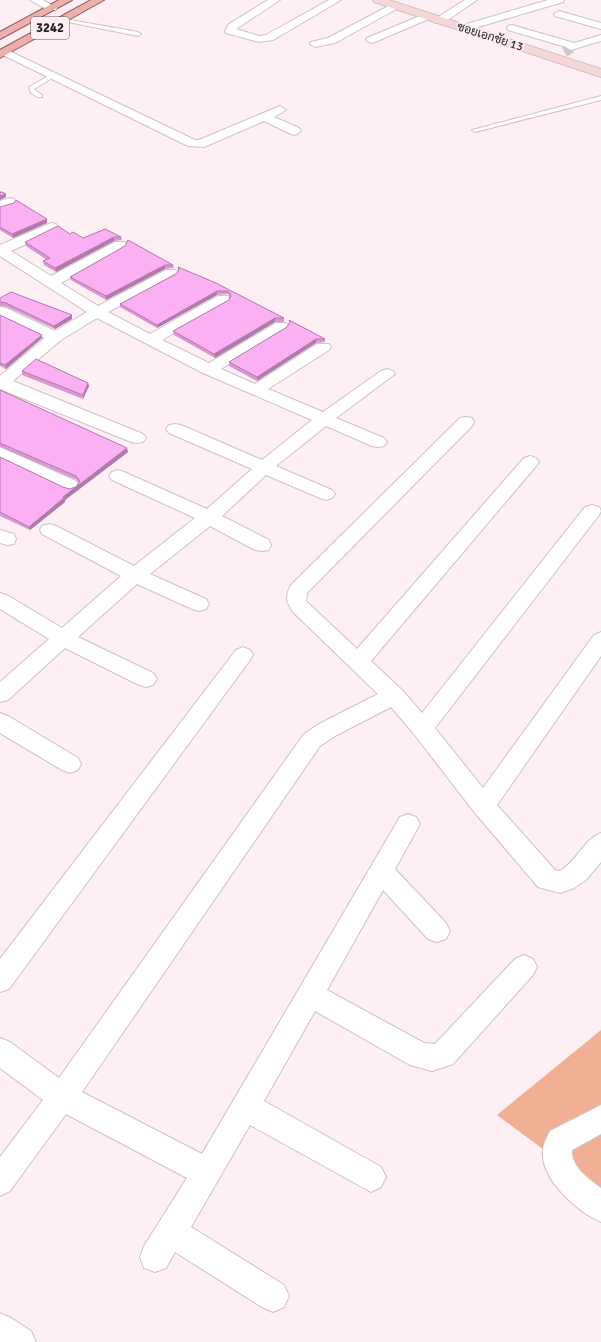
<svg xmlns="http://www.w3.org/2000/svg" width="601" height="1342" font-family="Signika,Sarabun,sans-serif">
  <rect width="100%" height="100%" fill="#fdeff4"/>
  <path fill="#f1b094" d="M601,1030V1192L497,1115Z"/>
  <g fill="none" stroke-linecap="round" stroke-linejoin="round">
    <path stroke="#d2c5ca" stroke-width="12" stroke-dasharray="12 5.5" stroke-linecap="butt" d="M564,51L571,47"/>
    <defs>
      <g id="lane">
        <path d="M65,19L138,32L141,34L138,36L63,21Z"/>
        <path d="M52,74L57,75L34,89L42,95V97H38L31,93L29,87Z"/>
        <path d="M601,96V100L475,132L472,130Z"/>
      </g>
      <g id="street">
        <path d="M30,0H43L57,8L56,10H48Z"/>
        <path d="M268,0H280L236,29L259,36L266,35L329,0H341L273,40L259,42L226,33L225,31L229,24Z"/>
        <path d="M465,0H477L443,23H435L434,21L435,19Z"/>
        <path d="M548,0H564L563,2L468,30H460L459,28L460,26Z"/>
        <path d="M396,2L401,5L400,7L335,43L315,47L310,44L311,42L328,38Z"/>
        <path d="M559,11L601,23V29L555,16L554,14Z"/>
        <path d="M427,13L432,16L431,18L375,42L371,43L366,40L367,38Z"/>
        <path d="M512,25L574,43L601,35V41L571,50L566,47L508,30L507,28L508,26Z"/>
        <path d="M5,49L195,140H199L280,106L286,110L274,117L299,128L301,131L295,135L291,134L264,121L204,147L188,146L1,54L0,51Z"/>
        <path d="M9,198L14,199L16,202L14,205L0,210V201Z"/>
        <path d="M51,223L56,224L58,227L56,230L11,251L51,276L115,242H125L127,245L125,248L61,283L98,306L166,270H176L178,273L176,276L108,312L150,334L218,296H228L230,299L228,302L162,340L209,363L276,323H286L289,326L286,329L221,369L255,384L317,344H329L331,347L329,350L268,389L323,412L381,371L387,369L393,371L395,374L336,418L384,438L387,442L384,446L378,447L372,446L326,426L276,466L332,490L335,494L332,498L326,500L320,498L266,475L222,516L269,540L271,545L269,550L262,551L255,550L210,526L150,574L206,599L209,604L206,609L199,611L192,609L137,584L78,637L153,673L157,679L153,685L146,687L139,685L65,648L8,700L0,702V682L49,639L0,609V593L7,595L62,628L121,576L42,534L40,530L42,526L49,524L56,526L134,566L195,518L112,480L109,476L112,472L118,470L124,472L207,509L252,469L169,433L166,429L169,425L175,424L181,425L262,460L312,420L203,373L97,318L61,340L13,381L143,434L146,438L143,442L137,443L131,442L0,389V376L45,338L0,316V307L6,308L55,331L87,312L0,256V245Z"/>
        <path d="M466,417L472,418L474,422L472,426L307,593L306,601L357,649L524,458L530,456L536,458L539,462L536,466L371,661L402,690L422,713L585,507L592,505L599,507L601,511L599,515L435,728L483,788L594,635L601,632V656L497,805L555,870L560,871C577,861 584,839 601,833V862L586,880L574,888L560,893L538,887L475,813L414,734L391,707L335,736L320,746L82,1092L202,1154L400,817L408,814L416,817L420,824L395,869L446,923L450,931L446,939L437,942L428,939L383,890L327,990L424,1043L435,1044L515,959L524,955L533,959L537,967L533,975L453,1064L432,1071L410,1065L315,1011L264,1101L381,1167L386,1177L381,1187L371,1192L250,1125L191,1227L284,1285L289,1296L284,1307L273,1312L262,1307L175,1252L166,1268L155,1272L144,1268L140,1257L144,1246L187,1178L66,1114L10,1191L0,1196V1157L43,1100L0,1068V1038L10,1042L59,1078L304,734L319,724L378,694L293,612C286,602 285,596 291,585L460,418Z"/>
        <path d="M0,447L76,481L79,485L76,489L70,491L64,489L0,459Z"/>
        <path d="M0,530L14,534L16,539L14,544L7,545L0,543Z"/>
        <path d="M243,647L250,650L253,655L250,660L9,989L0,992V959L236,650Z"/>
        <path d="M0,713L8,716L78,758L81,764L78,770L70,773L62,770L0,733Z"/>
        <path d="M601,1105V1134L572,1150C571,1167 589,1179 601,1188V1222C578,1212 540,1179 543,1151C543,1144 547,1137 550,1131Z"/>
        <path d="M0,1313L11,1318L31,1331L36,1342H0Z"/>
      </g>
      <path id="secondary" d="M373,0H389L601,69V77L374,2Z"/>
      <g id="primary">
        <path d="M59,0H72L0,39V32Z"/>
        <path d="M91,0H104L0,58V50Z"/>
      </g>
    </defs>
    <use href="#lane" stroke="#d1c1c6" stroke-width="2"/>
    <use href="#street" stroke="#d1c1c6" stroke-width="2"/>
    <use href="#secondary" stroke="#d1c1c6" stroke-width="2"/>
    <use href="#primary" stroke="#9c595c" stroke-width="2"/>
    <use href="#lane" fill="#fff" fill-rule="evenodd"/>
    <use href="#street" fill="#fff" fill-rule="evenodd"/>
    <use href="#secondary" fill="#f5d7d7" fill-rule="evenodd"/>
    <use href="#primary" fill="#ebafb0" fill-rule="evenodd"/>
  </g>
  <g fill="#d997d2">
    <path d="M0,207L47,219V223L13,238L0,230Z"/>
    <path d="M70,234L83,238L121,237L122,240L114,241L56,272L44,265L43,261L47,260L26,246L25,242Z"/>
    <path d="M125,246L173,265L174,268L165,269L106,300L71,280L70,277Z"/>
    <path d="M178,267L284,318V322H275L215,358L174,335L173,331L229,300L230,297L228,294L217,295L157,328L120,307V304L176,274L178,271Z"/>
    <path d="M0,298L72,315V319L55,329L7,307L0,306Z"/>
    <path d="M0,315L42,338L6,369L0,366Z"/>
    <path d="M289,320L325,339V342L316,343L257,381L229,366V362L287,327L289,324Z"/>
    <path d="M22,371L88,383L89,386L83,399L22,375Z"/>
    <path d="M0,390L128,452L65,500V502L30,530L0,516V457L63,487L69,489L76,487L79,483L77,480L0,447Z"/>
  </g>
  <g fill="#b07bab">
    <path d="M6,194V197L0,200V196Z"/>
    <path d="M47,219V223L13,238L12,234Z"/>
    <path d="M114,237V241L56,272L55,268Z"/>
    <path d="M165,265V269L106,300V296Z"/>
    <path d="M217,291V295L157,328V325Z"/>
    <path d="M72,315V319L55,329L54,326Z"/>
    <path d="M275,318V322L215,358L214,354Z"/>
    <path d="M42,335V338L6,369L5,365Z"/>
    <path d="M316,339V343L257,381V377Z"/>
    <path d="M88,383L89,386L83,399V395Z"/>
    <path d="M127,448L128,452L65,500V502L30,530L29,527L63,497Z"/>
  </g>
  <g fill="#fcb0f4" stroke="#b07bab">
    <path d="M0,192H2L6,194L0,196Z"/>
    <path d="M16,200L47,219L12,234L0,227V207L14,203Z"/>
    <path d="M58,226L70,234L73,232L83,238L105,229L121,237H114L55,268L43,261L50,258L25,242Z"/>
    <path d="M128,240L173,265H165L106,296L70,277L125,246Z"/>
    <path d="M178,267L216,283L284,318H275L214,354L173,331L229,300L231,295L228,291H217L157,325L120,304L176,274L179,270Z"/>
    <path d="M11,292L72,315L54,326L6,303L0,302V298Z"/>
    <path d="M0,315L42,335L5,365L0,363Z"/>
    <path d="M289,320L325,339H316L257,377L229,362L287,327L290,322Z"/>
    <path d="M36,359L88,383L83,395L22,371Z"/>
    <path d="M0,390L127,448L63,497L64,498L29,527L0,512V457L63,487L69,489L76,487L80,481L76,476L0,443Z"/>
  </g>
  <g text-anchor="middle" dominant-baseline="central" stroke-width="3.5" stroke-linejoin="round" paint-order="stroke">
    <g font-size="12" fill="#241e21" stroke="#fdeff4">
      <text transform="translate(490 37) rotate(18)">ซอยเอกชัย 13</text>
    </g>
    <rect fill="#fdeff4" stroke="#655d60" stroke-width="1" x="31" y="17" width="38" height="22" rx="3"/>
    <g font-size="13" font-weight="bold" fill="#241e21">
      <text x="50" y="28">3242</text>
    </g>
  </g>
</svg>
